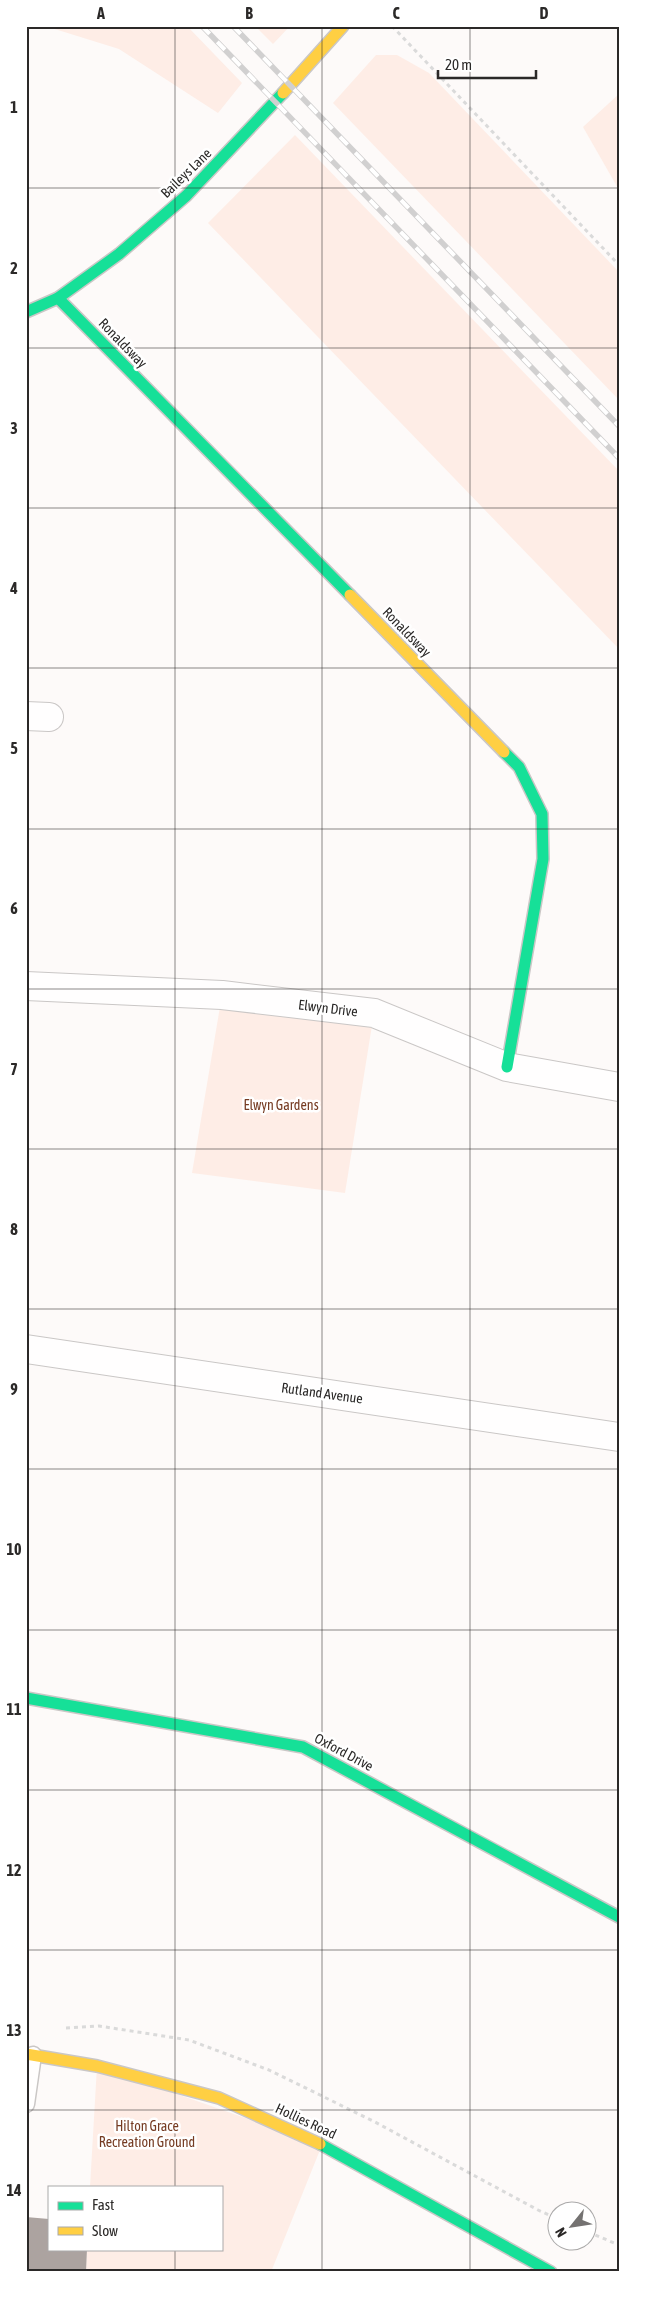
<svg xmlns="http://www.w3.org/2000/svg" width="645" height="2298" font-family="'Asap Condensed',sans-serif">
  <rect width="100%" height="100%" fill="#fdfaf9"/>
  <g fill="#feede6">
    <path d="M45,26H187L242,83L218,113L119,49Z"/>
    <path d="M255,26H290L273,44Z"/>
    <path d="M376,55H397L429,73L619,272V400L333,103Z"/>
    <path d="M619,94V190L583,127Z"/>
    <path d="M295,135L619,471V649L208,223Z"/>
    <path d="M222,995L374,1013L345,1193L192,1173Z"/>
    <path d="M97,2066L322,2145L271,2272H86L87,2249H221V2187H90Z"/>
  </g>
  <path fill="#aca3a0" d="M26,2217L49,2219V2249H87L86,2272H26Z"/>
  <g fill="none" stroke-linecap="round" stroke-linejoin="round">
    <defs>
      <path id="lane" d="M26,2104L33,2055"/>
      <g id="street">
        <path d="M26,716L49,717"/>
        <path d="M26,986L222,995L374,1013L507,1067L619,1087"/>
        <path d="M26,1349L619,1437"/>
      </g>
      <g id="fast">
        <path d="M58,298L350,595"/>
        <path d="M26,312L58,298L119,254L186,196L283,93"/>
        <path d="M504,752L519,767L542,814L543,859L507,1067"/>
        <path d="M26,1698L303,1747L619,1917"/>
        <path d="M320,2144L551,2272"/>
      </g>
      <g id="slow">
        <path d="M283,93L343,26"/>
        <path d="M350,595L504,752"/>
        <path d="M26,2054L97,2066L219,2098L320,2144"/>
      </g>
    </defs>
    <use href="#lane" stroke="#cac7c6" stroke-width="19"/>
    <use href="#street" stroke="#cac7c6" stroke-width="30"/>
    <use href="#fast" stroke="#cac7c6" stroke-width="14"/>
    <use href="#slow" stroke="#cac7c6" stroke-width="14"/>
    <g stroke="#dadada" stroke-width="3" stroke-dasharray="4 4" stroke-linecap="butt">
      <path d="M392,26L619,265"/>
      <path d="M66,2028L99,2026L189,2040L269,2070L375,2122L538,2210L558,2219"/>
      <path d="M588,2232L619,2245"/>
    </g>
    <use href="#lane" stroke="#fffefe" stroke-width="16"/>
    <use href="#street" stroke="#fffefe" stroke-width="28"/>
    <use href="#fast" stroke="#16e098" stroke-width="11"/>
    <use href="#slow" stroke="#ffcf43" stroke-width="11"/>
    <defs>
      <g id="rail">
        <path d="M202,26L619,458"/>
        <path d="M233,26L619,426"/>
      </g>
    </defs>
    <use href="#rail" stroke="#d1d0d0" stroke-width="5.5"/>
    <use href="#rail" stroke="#fff" stroke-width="4" stroke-dasharray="11" stroke-linecap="butt"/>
  </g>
  <path fill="none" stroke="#2b2928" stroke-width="1" stroke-opacity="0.55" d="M175,26V2187M322,26V2272M470,26V2272M26,188H619M26,348H619M26,508H619M26,668H619M26,829H619M26,989H619M26,1149H619M26,1309H619M26,1469H619M26,1630H619M26,1790H619M26,1950H619M26,2110H619M175,2249V2272"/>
  <g text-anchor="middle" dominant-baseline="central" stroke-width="5" stroke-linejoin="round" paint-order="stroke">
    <g font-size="14" fill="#2b2928" stroke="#fff">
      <text transform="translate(186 173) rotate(-44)">Baileys Lane</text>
      <text transform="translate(123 343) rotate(46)">Ronaldsway</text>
      <text transform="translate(407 632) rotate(46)">Ronaldsway</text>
      <text transform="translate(328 1008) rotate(7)">Elwyn Drive</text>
      <text transform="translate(322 1393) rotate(8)">Rutland Avenue</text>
      <text transform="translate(344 1752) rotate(28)">Oxford Drive</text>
      <text transform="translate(306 2121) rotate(25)">Hollies Road</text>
    </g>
    <g font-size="14" fill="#753b22" stroke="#fff">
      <text x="281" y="1105">Elwyn Gardens</text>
      <text x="147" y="2126">Hilton Grace<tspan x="147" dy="16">Recreation Ground</tspan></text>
    </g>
  </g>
  <rect width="645" height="2298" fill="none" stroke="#ffffff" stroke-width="55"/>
  <rect x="48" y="2186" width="175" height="65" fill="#ffffff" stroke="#aaa9a9"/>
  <rect x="58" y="2202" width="25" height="8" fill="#16e098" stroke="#aaa9a9"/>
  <text x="92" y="2210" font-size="15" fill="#2b2928">Fast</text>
  <rect x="58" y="2227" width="25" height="8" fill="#ffcf43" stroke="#aaa9a9"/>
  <text x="92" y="2236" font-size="15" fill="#2b2928">Slow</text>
  <g transform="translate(572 2226) rotate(240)"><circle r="24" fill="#ffffff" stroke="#aaa9a9"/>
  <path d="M0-4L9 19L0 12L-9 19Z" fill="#747271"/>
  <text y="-8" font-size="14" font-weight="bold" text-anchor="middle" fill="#2b2928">N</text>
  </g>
  <path d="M438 70v8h98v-8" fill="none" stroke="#2b2928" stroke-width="2.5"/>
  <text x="445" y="70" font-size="15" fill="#2b2928" stroke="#ffffff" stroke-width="4" paint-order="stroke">20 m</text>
  <rect x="28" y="28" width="590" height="2242" fill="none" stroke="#2b2928" stroke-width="2"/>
  <g font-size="16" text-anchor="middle" font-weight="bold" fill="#2b2928">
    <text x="101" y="19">A</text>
    <text x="249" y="19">B</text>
    <text x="396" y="19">C</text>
    <text x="544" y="19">D</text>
    <text x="14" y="113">1</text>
    <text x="14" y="274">2</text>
    <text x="14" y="434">3</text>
    <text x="14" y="594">4</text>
    <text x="14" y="754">5</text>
    <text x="14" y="914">6</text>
    <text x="14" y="1075">7</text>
    <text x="14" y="1235">8</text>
    <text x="14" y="1395">9</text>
    <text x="14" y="1555">10</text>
    <text x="14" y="1715">11</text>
    <text x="14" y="1876">12</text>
    <text x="14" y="2036">13</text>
    <text x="14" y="2196">14</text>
  </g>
</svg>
